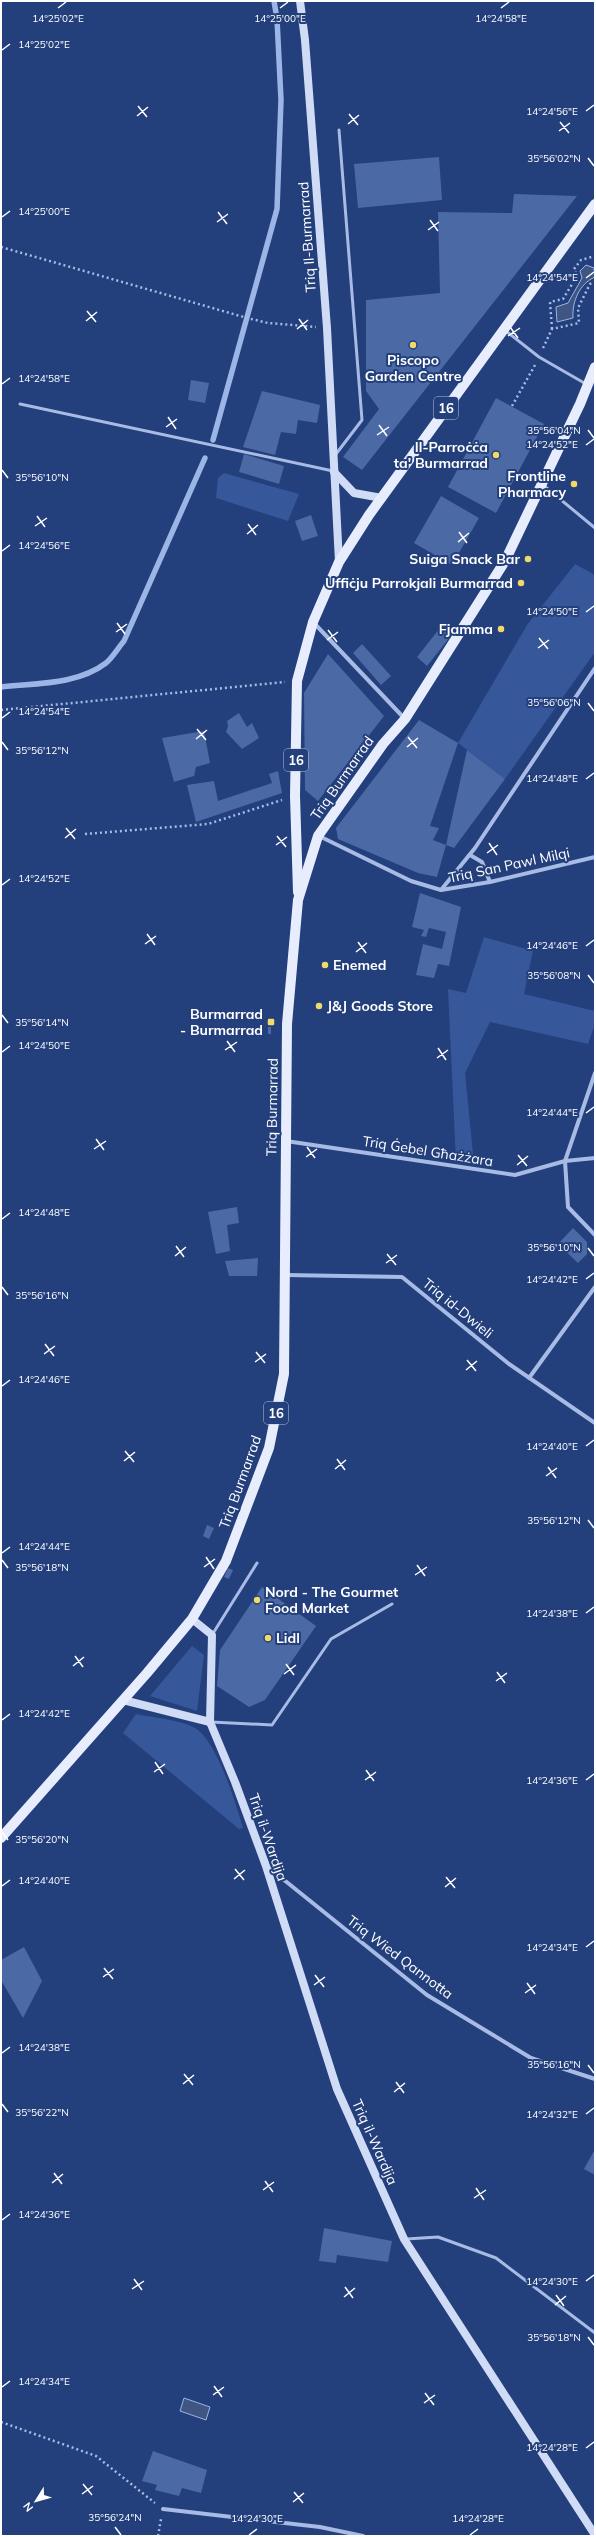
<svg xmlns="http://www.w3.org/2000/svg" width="596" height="2537" font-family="Mulish,sans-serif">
  <rect width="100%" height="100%" fill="#233f7c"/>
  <g fill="#36579a">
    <path d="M224,473L299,494L288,521L216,498L218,478Z"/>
    <path d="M575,564L595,575V652L505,779L458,743L527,625Z"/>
    <path d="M484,937L533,951L524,994L595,1011V1024L588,1044L490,1022L465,1073L474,1164L456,1162L448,989L466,993Z"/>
    <path d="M192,1646L204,1655L197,1711L150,1696Z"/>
    <path d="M136,1714C154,1718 177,1719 193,1727C216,1737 236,1804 243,1828L239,1829L123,1733Z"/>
  </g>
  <g fill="#405582" stroke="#9bb5e6">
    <path d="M586,265L594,268L595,277C579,284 572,302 573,318L557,322L556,307L568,303L582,278L580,271Z"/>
    <path d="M184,2398L210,2407L206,2420L180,2411Z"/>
  </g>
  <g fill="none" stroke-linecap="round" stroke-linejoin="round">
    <g stroke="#9bb5e6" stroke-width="5.5">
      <path d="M213,440L277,209L281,100L277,19L274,1"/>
      <path d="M1,687C36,683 77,685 106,663C113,657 118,648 124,641L205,458"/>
    </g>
  </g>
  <g fill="#4b69a5">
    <path d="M439,157L442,200L358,208L354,164Z"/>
    <path d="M514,194L577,196L362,470L343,457L379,409L366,391V300L440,293L438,212L512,213Z"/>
    <path d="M191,380L209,383L205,403L188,400Z"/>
    <path d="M262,391L320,405L317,423L298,420L296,434L281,432L275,455L243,447Z"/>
    <path d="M496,398L544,424L496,513L448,487Z"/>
    <path d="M244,454L284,466L279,484L239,472Z"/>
    <path d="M441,496L479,518L452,565L414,543Z"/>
    <path d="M311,515L318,536L302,541L295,521Z"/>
    <path d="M444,623L454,632L427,666L417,657Z"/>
    <path d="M362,644L391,676L381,685L353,653Z"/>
    <path d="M328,654L384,716L318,801L305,790L304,693Z"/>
    <path d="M239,713L247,727L252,723L259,738L242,749L226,732L228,726L227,721Z"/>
    <path d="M419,720L458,743L430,826L439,828L433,840L446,845L437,877L418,873L338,839L336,828Z"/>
    <path d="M204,731L210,763L196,767L194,776L174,782L162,738Z"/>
    <path d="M467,750L505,779L454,848L446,845Z"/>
    <path d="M278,771L282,793L196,822L187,785L214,781L218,801L272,783L269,774Z"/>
    <path d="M420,893L461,907L449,966L438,964L434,978L416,975L423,944L442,949L446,932L429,928L426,937L421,936L424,930L412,927Z"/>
    <rect x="268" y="1027" width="3" height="7"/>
    <path d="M237,1207L239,1223L227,1225L230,1251L216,1254L208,1212Z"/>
    <path d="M573,1228L587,1242V1254L578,1263L558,1244Z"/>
    <path d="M258,1258L257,1276H229L225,1261Z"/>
    <path d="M207,1525L214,1528L209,1539L203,1536Z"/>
    <path d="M228,1568L233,1570L229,1579L224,1577Z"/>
    <path d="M262,1587L316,1626L265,1700L249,1707L217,1686L220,1650Z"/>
    <path d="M24,1947L42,1981L23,2018L1,1980V1960Z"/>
    <path d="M595,2149V2175L584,2169Z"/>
    <path d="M324,2228L392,2241L388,2262L337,2255L336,2263L319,2261Z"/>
    <path d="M153,2451L207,2470L201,2493L182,2488L179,2496L155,2490L157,2485L142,2481Z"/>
  </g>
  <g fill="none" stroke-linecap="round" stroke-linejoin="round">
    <g stroke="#a7bbe5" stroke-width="2.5" stroke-dasharray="2 3" stroke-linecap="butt">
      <path d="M1,247L247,318L268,323L316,327"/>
      <path d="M552,329L550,302L563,299L577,276L574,269L581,260L595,256"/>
      <path d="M543,348L552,329L579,323L578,308L590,284L595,282"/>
      <path d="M512,406L535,365"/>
      <path d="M1,710L285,682"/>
      <path d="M85,834L208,824L282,800"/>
      <path d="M1,2422L96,2456L155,2503"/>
      <path d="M158,2536L161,2519"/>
    </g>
    <g stroke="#a7bbe5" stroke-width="3">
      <path d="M506,331L539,357L586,384"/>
      <path d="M20,404L333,471"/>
      <path d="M336,454L362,420L339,130"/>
      <path d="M543,485L595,528"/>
      <path d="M212,1635L257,1563"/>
      <path d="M211,1722L272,1725L331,1639L392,1604"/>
      <path d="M406,2239L438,2237L496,2258L595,2333"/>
    </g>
    <g stroke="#a7bbe5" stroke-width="4">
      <path d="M313,622L405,719"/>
      <path d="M319,836L411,881L441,890L490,882L595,857"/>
      <path d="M470,855L482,862L490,882"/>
      <path d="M441,890L475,848L595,668"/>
      <path d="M595,1073L565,1161L568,1207L595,1235"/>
      <path d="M286,1141L515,1175L565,1161L595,1158"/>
      <path d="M286,1275L402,1277L509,1364L595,1423"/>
      <path d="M529,1378L595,1287"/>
      <path d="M268,1867L427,1995L531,2058L595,2079"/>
      <path d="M163,2509L320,2527L363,2536"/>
    </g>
    <g stroke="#d0dcf5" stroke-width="8">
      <path d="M300,1L305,40L327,328L339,562"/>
      <path d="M334,472L354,493L382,498"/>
      <path d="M192,1619L212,1635L210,1722L235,1782L266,1866L337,2089L404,2239L595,2535"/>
      <path d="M123,1700L210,1722"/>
    </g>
    <g stroke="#e7edfd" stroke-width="10">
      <path d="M298,892L295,796L297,681L313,622L339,562L369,515L595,204"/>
      <path d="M1,1838L147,1673L192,1619L226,1561L269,1448L284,1374L287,1024L298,900L318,836L383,744L405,719L505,561L580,404L595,367"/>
    </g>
  </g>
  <path fill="none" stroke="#fff" stroke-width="1.5" d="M58,8L66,2M280,8L288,2M501,8L509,2M2,50L10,44M138,106L147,117M586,111L594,105M349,114L358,125M137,116L148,107M560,122L569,133M348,124L359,115M559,131L570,123M588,158L594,166M218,212L227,224M2,217L10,211M430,220L438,231M217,222L228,214M428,230L439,222M586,278L594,272M87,311L96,322M299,319L307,330M86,321L97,312M510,327L518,338M297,329L308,320M508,336L520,328M2,384L10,378M168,417L176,429M379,425L387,436M166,427L177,419M588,430L594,438M377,435L389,427M586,445L594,439M2,470L8,478M37,516L45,527M248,524L256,535M35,526L47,518M459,532L467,543M247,534L258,525M458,542L469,533M2,551L10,545M586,612L594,606M117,623L125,634M328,630L337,642M116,632L127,624M539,638L548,649M327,640L338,632M538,648L549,640M588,703L594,711M2,718L10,712M197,729L206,740M408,737L417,748M196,739L207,730M2,742L8,750M407,747L418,738M586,779L594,773M66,828L75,839M277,836L286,847M65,838L76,829M489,843L497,855M276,845L287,837M487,853L498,845M2,885L10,879M147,934L155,945M358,942L366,953M145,944L156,936M586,946L594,940M356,952L367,943M588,975L594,983M2,1015L8,1023M227,1041L235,1052M438,1048L446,1060M225,1050L237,1042M2,1052L10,1046M437,1058L448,1050M586,1113L594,1107M96,1139L104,1150M307,1147L315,1158M94,1149L106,1141M518,1155L527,1166M306,1157L317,1149M517,1165L528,1156M2,1219L10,1213M176,1246L184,1257M588,1248L594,1256M387,1254L396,1265M175,1256L186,1247M386,1263L397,1255M586,1279L594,1273M2,1287L8,1295M45,1344L54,1356M256,1352L265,1363M44,1354L55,1346M467,1360L476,1371M255,1362L266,1354M466,1370L477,1361M2,1386L10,1380M586,1446L594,1440M125,1451L134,1462M337,1459L345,1470M124,1461L135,1452M548,1467L556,1478M335,1469L346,1460M546,1476L557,1468M588,1520L594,1528M2,1553L10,1547M206,1557L214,1569M2,1560L8,1568M417,1565L425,1576M204,1567L215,1559M415,1575L427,1567M586,1613L594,1607M75,1656L83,1667M286,1664L294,1675M73,1666L84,1657M497,1672L505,1683M284,1674L296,1665M496,1681L507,1673M2,1720L10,1714M155,1762L163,1774M366,1770L374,1781M154,1772L165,1764M365,1780L376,1772M586,1780L594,1774M2,1832L8,1840M235,1869L244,1880M446,1877L455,1888M234,1879L245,1870M2,1886L10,1880M445,1887L456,1878M586,1947L594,1941M104,1968L113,1979M315,1975L324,1987M103,1977L114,1969M527,1983L535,1994M314,1985L325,1977M525,1993L536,1985M2,2053L10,2047M588,2065L594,2073M184,2074L193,2085M396,2082L404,2093M183,2084L194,2075M394,2092L405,2083M2,2104L8,2112M586,2114L594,2108M54,2173L62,2184M265,2181L273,2192M52,2183L63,2174M476,2188L484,2200M263,2190L274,2182M474,2198L486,2190M2,2220L10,2214M134,2279L142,2290M586,2281L594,2275M345,2287L353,2298M132,2289L144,2281M556,2295L564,2306M344,2297L355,2288M555,2305L566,2296M588,2337L594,2345M214,2386L222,2397M2,2387L10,2381M425,2393L434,2405M213,2395L224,2387M424,2403L435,2395M586,2448L594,2442M83,2484L92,2495M294,2492L303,2503M82,2494L93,2486M293,2502L304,2493M115,2527L121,2535M249,2535L257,2529M470,2535L478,2529"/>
  <g fill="#f0da6a" stroke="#233f7c" stroke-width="1.5">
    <circle cx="413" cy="345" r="4"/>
    <circle cx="496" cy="455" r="4"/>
    <circle cx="574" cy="484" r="4"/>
    <circle cx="528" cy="559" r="4"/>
    <circle cx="521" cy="583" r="4"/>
    <circle cx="501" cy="629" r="4"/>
    <circle cx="325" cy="965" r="4"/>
    <circle cx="319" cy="1006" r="4"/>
    <rect x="267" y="1018" width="8" height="8" rx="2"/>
    <circle cx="257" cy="1600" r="4"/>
    <circle cx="268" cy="1638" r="4"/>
  </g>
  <g text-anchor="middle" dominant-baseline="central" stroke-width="4" stroke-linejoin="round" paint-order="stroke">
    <g fill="#233f7c" stroke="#bdc5d8" stroke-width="1">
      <rect x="434" y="397" width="24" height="22" rx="3"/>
      <rect x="284" y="749" width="24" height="22" rx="3"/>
      <rect x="264" y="1402" width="24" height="22" rx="3"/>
    </g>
    <g font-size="13" font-weight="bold" fill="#fff">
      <text x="446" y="408">16</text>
      <text x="296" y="760">16</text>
      <text x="276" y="1413">16</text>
    </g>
    <g font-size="14" fill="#fff" stroke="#233f7c">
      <text transform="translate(307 237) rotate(-94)">Triq Il-Burmarrad</text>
      <text transform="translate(342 778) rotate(-55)">Triq Burmarrad</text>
      <text transform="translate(509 865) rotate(-12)">Triq San Pawl Milqi</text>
      <text transform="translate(272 1107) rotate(-89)">Triq Burmarrad</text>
      <text transform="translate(428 1151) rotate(9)">Triq Ġebel Għażżara</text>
      <text transform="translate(458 1308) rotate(39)">Triq id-Dwieli</text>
      <text transform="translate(240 1482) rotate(-70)">Triq Burmarrad</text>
      <text transform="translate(268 1837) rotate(71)">Triq il-Wardija</text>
      <text transform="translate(400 1957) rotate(37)">Triq Wied Qannotta</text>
      <text transform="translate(375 2142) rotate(66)">Triq il-Wardija</text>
    </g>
    <g font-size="14" font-weight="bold" fill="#fff" stroke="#233f7c" text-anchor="end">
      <text x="413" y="360" text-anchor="middle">Piscopo<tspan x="413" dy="16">Garden Centre</tspan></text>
      <text x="488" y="447">Il-Parroċċa<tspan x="488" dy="16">ta' Burmarrad</tspan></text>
      <text x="566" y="476">Frontline<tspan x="566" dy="16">Pharmacy</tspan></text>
      <text x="520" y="559">Suiga Snack Bar</text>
      <text x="513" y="583">Uffiċju Parrokjali Burmarrad</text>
      <text x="493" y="629">Fjamma</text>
      <text x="333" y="965" text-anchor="start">Enemed</text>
      <text x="327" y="1006" text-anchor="start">J&amp;J Goods Store</text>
      <text x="263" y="1014">Burmarrad<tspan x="263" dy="16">- Burmarrad</tspan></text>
      <text x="265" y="1592" text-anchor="start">Nord - The Gourmet<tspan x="265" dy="16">Food Market</tspan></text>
      <text x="276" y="1638" text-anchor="start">Lidl</text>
    </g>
  </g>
  <g font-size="10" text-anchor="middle" fill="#fff" stroke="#233f7c" stroke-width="4" stroke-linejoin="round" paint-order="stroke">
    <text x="58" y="22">14°25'02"E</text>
    <text x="280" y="22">14°25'00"E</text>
    <text x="501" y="22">14°24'58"E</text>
    <text x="44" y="48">14°25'02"E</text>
    <text x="552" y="115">14°24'56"E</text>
    <text x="554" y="162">35°56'02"N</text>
    <text x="44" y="215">14°25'00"E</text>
    <text x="552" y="281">14°24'54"E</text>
    <text x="44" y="382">14°24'58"E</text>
    <text x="554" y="434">35°56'04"N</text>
    <text x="552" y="448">14°24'52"E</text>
    <text x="42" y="481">35°56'10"N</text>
    <text x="44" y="549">14°24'56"E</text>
    <text x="552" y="615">14°24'50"E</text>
    <text x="554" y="706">35°56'06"N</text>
    <text x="44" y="715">14°24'54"E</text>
    <text x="42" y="754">35°56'12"N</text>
    <text x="552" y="782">14°24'48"E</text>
    <text x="44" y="882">14°24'52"E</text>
    <text x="552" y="949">14°24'46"E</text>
    <text x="554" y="979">35°56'08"N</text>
    <text x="42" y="1026">35°56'14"N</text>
    <text x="44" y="1049">14°24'50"E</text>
    <text x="552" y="1116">14°24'44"E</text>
    <text x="44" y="1216">14°24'48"E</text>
    <text x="554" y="1251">35°56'10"N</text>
    <text x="552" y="1283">14°24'42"E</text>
    <text x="42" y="1299">35°56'16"N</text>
    <text x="44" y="1383">14°24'46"E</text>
    <text x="552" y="1450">14°24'40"E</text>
    <text x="554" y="1524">35°56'12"N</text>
    <text x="44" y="1550">14°24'44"E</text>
    <text x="42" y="1571">35°56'18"N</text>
    <text x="552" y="1617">14°24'38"E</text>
    <text x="44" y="1717">14°24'42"E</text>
    <text x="552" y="1784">14°24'36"E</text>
    <text x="42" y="1843">35°56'20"N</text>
    <text x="44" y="1884">14°24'40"E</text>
    <text x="552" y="1951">14°24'34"E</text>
    <text x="44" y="2051">14°24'38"E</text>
    <text x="554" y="2068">35°56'16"N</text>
    <text x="42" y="2116">35°56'22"N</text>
    <text x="552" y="2118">14°24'32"E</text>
    <text x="44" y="2218">14°24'36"E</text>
    <text x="552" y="2285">14°24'30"E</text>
    <text x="554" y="2341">35°56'18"N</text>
    <text x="44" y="2385">14°24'34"E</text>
    <text x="552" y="2451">14°24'28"E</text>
    <text x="115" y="2521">35°56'24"N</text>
    <text x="257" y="2522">14°24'30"E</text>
    <text x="478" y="2522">14°24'28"E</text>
  </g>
  <rect width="596" height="2537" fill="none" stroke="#ffffff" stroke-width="4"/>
  <g transform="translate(36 2501) rotate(233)" stroke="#233f7c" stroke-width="3" paint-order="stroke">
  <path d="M0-3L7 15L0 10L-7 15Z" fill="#ffffff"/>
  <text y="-6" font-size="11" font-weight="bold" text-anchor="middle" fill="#ffffff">N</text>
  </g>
</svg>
